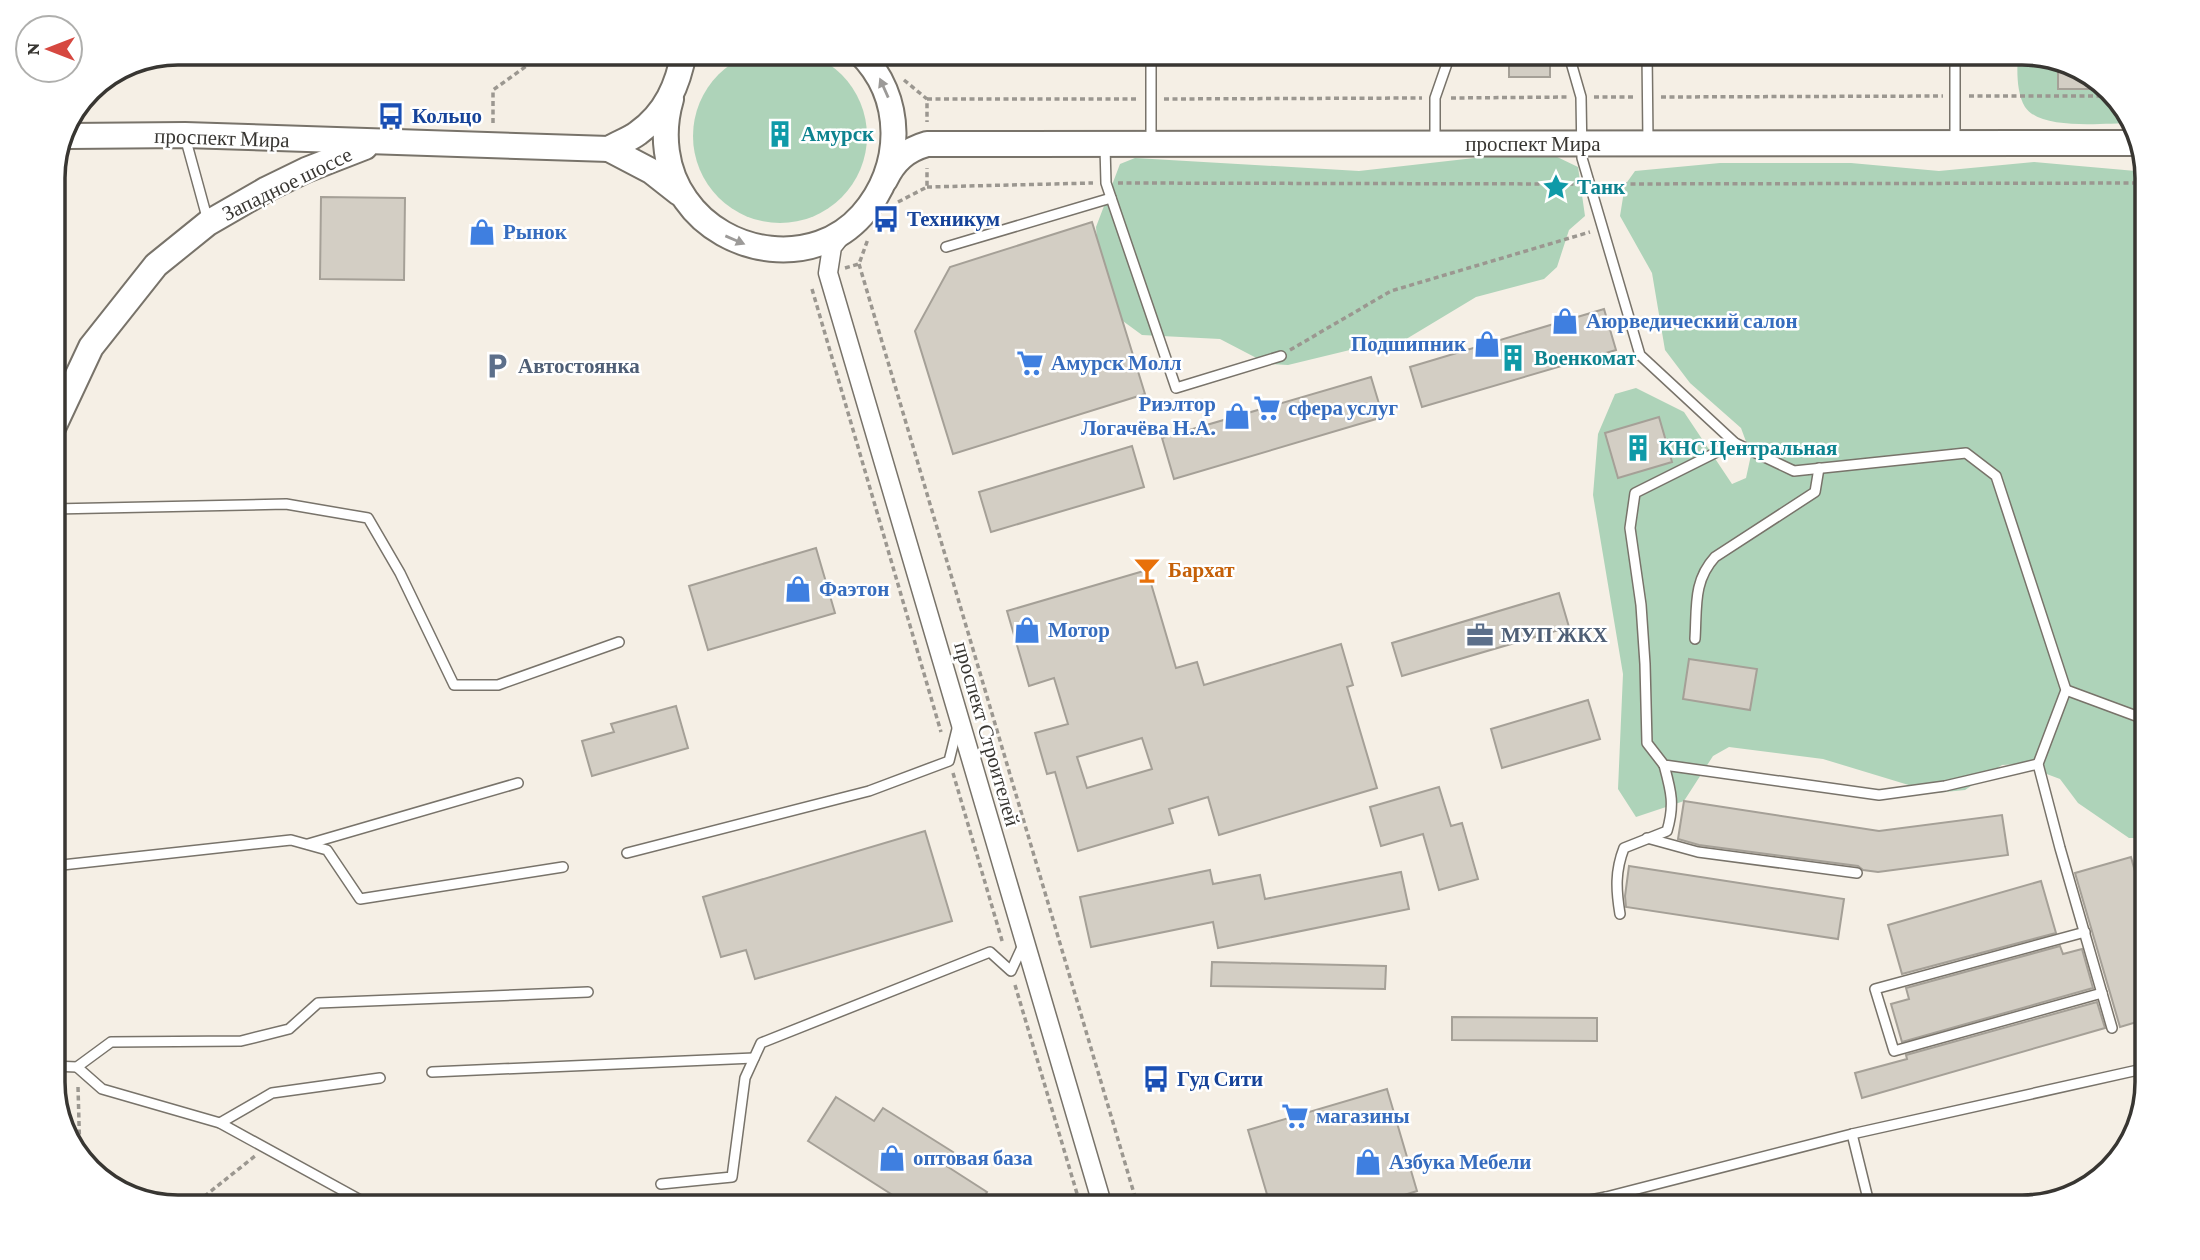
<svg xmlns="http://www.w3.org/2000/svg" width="2200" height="1260" font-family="'Crimson Pro',serif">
  <rect width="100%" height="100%" fill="#f5efe5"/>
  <g fill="#aed3b9">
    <circle cx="780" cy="136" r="87"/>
    <path d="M2018,53L2084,69L2127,109L2131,123C2105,123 2041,131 2025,107C2016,92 2017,69 2018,53Z"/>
    <path d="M1519,153L1553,155L1578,167L1585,216L1569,230L1557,267L1544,279L1476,297L1393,347L1354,349L1288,365L1268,364L1220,339L1142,335L1116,316L1101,292L1096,227L1120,164L1135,158L1359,171Z"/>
    <path d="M2034,162L2147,172V588L2146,600L2147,838H2129L2078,803L2060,779L2020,764L2002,765L1965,790L1935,793L1823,759L1729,747L1713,756L1684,801L1636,817L1618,789L1623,674L1593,495L1598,434L1615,394L1636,388L1684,412L1732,484L1746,478L1751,455L1741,428L1690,383L1665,350L1652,273L1620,216L1625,185L1635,171L1720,163H1851L1939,171Z"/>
  </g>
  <g fill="#d3cec4" stroke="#a5a097" stroke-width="2" fill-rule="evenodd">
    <rect x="1509" y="52" width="41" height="25"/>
    <path d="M2058,62L2084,69L2092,77V89H2058Z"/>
    <path d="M321,197L405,198L404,280L320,279Z"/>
    <path d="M1092,222L1145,394L953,454L915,331L950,267Z"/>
    <path d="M1604,309L1616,350L1422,407L1410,367Z"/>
    <path d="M1371,377L1383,417L1174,479L1162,438Z"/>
    <path d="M1659,417L1672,462L1618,478L1605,433Z"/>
    <path d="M1132,446L1144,487L991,532L979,492Z"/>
    <path d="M816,548L835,613L708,650L689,586Z"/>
    <path d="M1147,570L1176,668L1197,662L1204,685L1341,644L1353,685L1347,687L1377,788L1219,835L1208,797L1169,809L1173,823L1078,851L1055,772L1047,774L1035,733L1068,724L1054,678L1029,686L1007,611ZM1142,738L1152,769L1087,788L1077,757Z"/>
    <path d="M1559,593L1569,627L1402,676L1392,643Z"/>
    <path d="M1689,659L1757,669L1750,710L1683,699Z"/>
    <path d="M1588,700L1600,739L1502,768L1491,729Z"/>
    <path d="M676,706L688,748L592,776L582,741L614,732L611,724Z"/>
    <path d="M1439,787L1451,826L1462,823L1478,879L1439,890L1423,834L1381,846L1370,807Z"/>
    <path d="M1684,801L1879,831L2002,815L2008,855L1878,872L1863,870L1858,866L1699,845L1678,839Z"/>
    <path d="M925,831L952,921L755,979L746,950L721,957L703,897Z"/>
    <path d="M2131,857L2147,915V1019L2120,1027L2075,873Z"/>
    <path d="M1629,866L1844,899L1838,939L1626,907L1625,896Z"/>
    <path d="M1210,870L1213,884L1260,875L1265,899L1401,872L1409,909L1218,948L1213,922L1091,947L1080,897Z"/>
    <path d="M2041,881L2056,933L1902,974L1888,925Z"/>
    <path d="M2060,946L2063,954L2082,949L2093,988L1902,1042L1891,1004L1909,999L1906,988Z"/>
    <path d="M1212,962L1386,966L1385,989L1211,986Z"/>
    <path d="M2097,1002L2105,1028L1862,1098L1855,1073L1907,1059L1906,1055Z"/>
    <path d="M1452,1017L1597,1018V1041L1452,1040Z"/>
    <path d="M1387,1089L1417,1191L1363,1208H1271L1248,1130Z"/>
    <path d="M836,1097L874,1121L883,1108L953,1152L945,1165L987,1192L977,1208H913L808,1141Z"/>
  </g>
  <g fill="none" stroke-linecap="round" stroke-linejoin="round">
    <defs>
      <g id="lane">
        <path d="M1151,52V142"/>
        <path d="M1568,52L1581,97L1582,158L1640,355L1735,443L1794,471L1966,453L1996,476L2066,690L2038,764L2060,848L2112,1028"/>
        <path d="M1647,52L1648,142"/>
        <path d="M1955,52V141"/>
        <path d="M185,137L208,221"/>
        <path d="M1435,143V98L1451,52"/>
        <path d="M1105,147L1106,183L1176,388L1281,356"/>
        <path d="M946,247L1111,198"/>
        <path d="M1735,443L1635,493L1630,528L1641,605L1645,664L1647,743L1664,765L1879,795L1945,786L2038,764"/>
        <path d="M53,509L286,504L368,518L400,573L454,685H498L619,642"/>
        <path d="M1695,639C1697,607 1693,581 1715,557L1815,492L1819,468"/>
        <path d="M2066,690L2147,720"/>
        <path d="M1647,838L1698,852L1857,873"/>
        <path d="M308,844L518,783"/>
        <path d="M627,853L869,791L949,761L958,725"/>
        <path d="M53,866L291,840L327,850L360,899L563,867"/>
        <path d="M1620,914C1616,890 1615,871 1624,848L1667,831C1675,804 1671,791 1664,765"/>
        <path d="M2085,932L1875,989L1894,1051L2102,993"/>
        <path d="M53,1066L77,1067L111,1042L241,1041L289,1029L318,1003L588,992"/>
        <path d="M77,1067L102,1089L220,1123L373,1207"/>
        <path d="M432,1072L754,1058"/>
        <path d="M220,1123L272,1093L380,1078"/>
        <path d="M1852,1134L1870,1207"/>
        <path d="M661,1184L732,1177L745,1078L761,1043L990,952L1011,971L1023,945"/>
        <path d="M1606,1197L1608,1207"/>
        <path d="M1554,1207L1606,1197L1852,1134L2147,1068"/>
      </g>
      <path id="street" d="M843,233L832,247L828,273L1103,1207"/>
      <g id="secondary">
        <path d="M671,99C661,133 665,171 686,200C725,256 814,269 862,215C904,168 905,97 859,52"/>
        <path d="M68,136L185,135L609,149C618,143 629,140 638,133C666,113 678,85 684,52"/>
        <path d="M609,149L651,171L679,193"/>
        <path d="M885,180C894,161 906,150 927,144L2138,143"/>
        <path d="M53,428L91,347L156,265L208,223L267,189L306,170L365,147"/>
      </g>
    </defs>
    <use href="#lane" stroke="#78736a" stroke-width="12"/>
    <use href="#street" stroke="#78736a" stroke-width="21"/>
    <use href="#secondary" stroke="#78736a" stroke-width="28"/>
    <g stroke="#9b9790" stroke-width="3.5" stroke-dasharray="5 3.5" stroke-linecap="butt">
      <path d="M904,80L927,99V122"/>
      <path d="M1969,96H2113"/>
      <path d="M1594,97H1635"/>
      <path d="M1661,97L1943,96"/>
      <path d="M1451,98L1569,97"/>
      <path d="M927,99H1138"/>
      <path d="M1164,99L1422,98"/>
      <path d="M493,123V90L546,52"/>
      <path d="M1118,183L1576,184"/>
      <path d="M1605,184L2147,183"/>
      <path d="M927,187L1093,183"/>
      <path d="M898,202L927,187V168"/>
      <path d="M859,264L1138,1207"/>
      <path d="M845,268L859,264L868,239"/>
      <path d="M812,289L941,732"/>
      <path d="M1290,350L1391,291L1590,232"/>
      <path d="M953,773L1003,944"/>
      <path d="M1015,985L1081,1207"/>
      <path d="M78,1087L80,1158"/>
      <path d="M191,1207L255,1156"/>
    </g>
    <use href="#lane" stroke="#fff" stroke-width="9"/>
    <use href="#street" stroke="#fff" stroke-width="18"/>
    <use href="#secondary" stroke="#fff" stroke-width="24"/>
  </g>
  <defs><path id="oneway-solid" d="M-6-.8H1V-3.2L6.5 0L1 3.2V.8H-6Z" transform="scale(1.75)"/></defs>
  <g fill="#9c9a98">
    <use href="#oneway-solid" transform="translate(884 88) rotate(-114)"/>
    <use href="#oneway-solid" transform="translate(735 240) rotate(23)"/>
  </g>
  <defs>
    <symbol id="bus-bare" viewBox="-9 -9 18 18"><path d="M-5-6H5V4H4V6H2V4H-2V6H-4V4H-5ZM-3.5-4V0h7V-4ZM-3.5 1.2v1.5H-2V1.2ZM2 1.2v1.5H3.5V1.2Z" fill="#1a4fb4" stroke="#fff" stroke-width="2.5" paint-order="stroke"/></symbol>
    <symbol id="building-bare" viewBox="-9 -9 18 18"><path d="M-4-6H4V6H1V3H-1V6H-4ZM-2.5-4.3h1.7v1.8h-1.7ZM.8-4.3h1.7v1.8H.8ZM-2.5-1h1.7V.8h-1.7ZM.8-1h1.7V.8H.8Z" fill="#0f9aa8" stroke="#fff" stroke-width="2.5" paint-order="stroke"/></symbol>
    <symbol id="sight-bare" viewBox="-9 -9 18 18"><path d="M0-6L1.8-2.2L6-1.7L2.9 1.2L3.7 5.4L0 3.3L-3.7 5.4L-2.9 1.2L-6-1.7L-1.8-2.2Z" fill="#0f9aa8" stroke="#fff" stroke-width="2.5" paint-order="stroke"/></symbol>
    <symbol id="shop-bare" viewBox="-9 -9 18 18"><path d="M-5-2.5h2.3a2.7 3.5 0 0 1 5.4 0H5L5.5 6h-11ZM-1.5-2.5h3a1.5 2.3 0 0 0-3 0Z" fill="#3f7fe0" stroke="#fff" stroke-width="2.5" paint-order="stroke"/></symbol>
    <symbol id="supermarket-bare" viewBox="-9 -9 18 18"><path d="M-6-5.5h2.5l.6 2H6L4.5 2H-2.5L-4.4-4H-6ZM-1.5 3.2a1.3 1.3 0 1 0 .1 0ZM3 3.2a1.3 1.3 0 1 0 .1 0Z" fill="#3f7fe0" stroke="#fff" stroke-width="2.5" paint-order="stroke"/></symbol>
    <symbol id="parking-bare" viewBox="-9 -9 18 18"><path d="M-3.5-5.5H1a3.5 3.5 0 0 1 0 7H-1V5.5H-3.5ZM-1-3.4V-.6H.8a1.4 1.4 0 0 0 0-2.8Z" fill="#5c6f8a" stroke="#fff" stroke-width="2.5" paint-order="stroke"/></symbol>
    <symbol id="bar-bare" viewBox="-9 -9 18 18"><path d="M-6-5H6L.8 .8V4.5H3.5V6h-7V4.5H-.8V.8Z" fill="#e8710a" stroke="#fff" stroke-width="2.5" paint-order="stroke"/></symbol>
    <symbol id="office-bare" viewBox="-9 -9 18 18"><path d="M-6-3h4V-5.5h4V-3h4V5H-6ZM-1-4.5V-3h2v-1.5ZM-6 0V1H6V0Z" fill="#5c6f8a" stroke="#fff" stroke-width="2.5" paint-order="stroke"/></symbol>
  </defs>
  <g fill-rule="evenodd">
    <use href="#bus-bare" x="372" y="97" width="38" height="38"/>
    <use href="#building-bare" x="761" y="115" width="38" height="38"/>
    <use href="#sight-bare" x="1537" y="168" width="38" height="38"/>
    <use href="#bus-bare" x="867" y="200" width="38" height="38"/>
    <use href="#shop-bare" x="463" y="213" width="38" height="38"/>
    <use href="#shop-bare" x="1546" y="302" width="38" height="38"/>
    <use href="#shop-bare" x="1468" y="325" width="38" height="38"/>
    <use href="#building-bare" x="1494" y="339" width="38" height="38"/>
    <use href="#supermarket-bare" x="1011" y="344" width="38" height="38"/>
    <use href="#parking-bare" x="478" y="347" width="38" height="38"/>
    <use href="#supermarket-bare" x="1248" y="389" width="38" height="38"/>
    <use href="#shop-bare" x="1218" y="397" width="38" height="38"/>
    <use href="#building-bare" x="1619" y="429" width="38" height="38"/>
    <use href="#bar-bare" x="1128" y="551" width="38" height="38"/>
    <use href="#shop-bare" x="779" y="570" width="38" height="38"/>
    <use href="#shop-bare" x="1008" y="611" width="38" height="38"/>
    <use href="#office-bare" x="1461" y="616" width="38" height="38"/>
    <use href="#bus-bare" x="1137" y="1060" width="38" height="38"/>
    <use href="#supermarket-bare" x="1276" y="1097" width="38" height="38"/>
    <use href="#shop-bare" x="873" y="1139" width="38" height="38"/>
    <use href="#shop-bare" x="1349" y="1143" width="38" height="38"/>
  </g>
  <g text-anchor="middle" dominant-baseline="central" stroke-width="5" stroke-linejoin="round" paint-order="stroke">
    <g font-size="21" font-weight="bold" fill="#164399" stroke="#fff" text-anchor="start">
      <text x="412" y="116">Кольцо</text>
      <text x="907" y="219">Техникум</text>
      <text x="1177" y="1079">Гуд Сити</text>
    </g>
    <g font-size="21" font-weight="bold" fill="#0d838f" stroke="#fff" text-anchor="start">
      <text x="801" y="134">Амурск</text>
      <text x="1577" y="187">Танк</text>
      <text x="1534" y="358">Военкомат</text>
      <text x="1659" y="448">КНС Центральная</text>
    </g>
    <g font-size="21" fill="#383632" stroke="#fff">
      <text transform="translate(222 138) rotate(2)">проспект Мира</text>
      <text x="1533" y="144">проспект Мира</text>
      <text transform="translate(287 184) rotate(-26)">Западное шоссе</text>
      <text transform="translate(987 734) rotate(74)">проспект Строителей</text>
    </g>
    <g font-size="21" font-weight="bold" fill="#366cbe" stroke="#fff" text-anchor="start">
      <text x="503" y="232">Рынок</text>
      <text x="1586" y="321">Аюрведический салон</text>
      <text x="1466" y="344" text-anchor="end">Подшипник</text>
      <text x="1051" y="363">Амурск Молл</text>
      <text x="1216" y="404" text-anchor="end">Риэлтор<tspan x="1216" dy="24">Логачёва Н.А.</tspan></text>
      <text x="1288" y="408">сфера услуг</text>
      <text x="819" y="589">Фаэтон</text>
      <text x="1048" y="630">Мотор</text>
      <text x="1316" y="1116">магазины</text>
      <text x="913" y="1158">оптовая база</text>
      <text x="1389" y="1162">Азбука Мебели</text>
    </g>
    <g font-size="21" font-weight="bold" fill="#4e5e75" stroke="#fff" text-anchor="start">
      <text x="518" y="366">Автостоянка</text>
      <text x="1501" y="635">МУП ЖКХ</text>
    </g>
    <g font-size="21" font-weight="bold" fill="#c56008" stroke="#fff" text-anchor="start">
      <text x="1168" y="570">Бархат</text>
    </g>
  </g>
  <path d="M0 0H2200V1260H0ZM178 65H2022A113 113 0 0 1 2135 178V1082A113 113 0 0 1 2022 1195H178A113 113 0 0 1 65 1082V178A113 113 0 0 1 178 65Z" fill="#fff" fill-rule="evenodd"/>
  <path fill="none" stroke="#383632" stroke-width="3.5" d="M178 65H2022A113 113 0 0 1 2135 178V1082A113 113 0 0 1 2022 1195H178A113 113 0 0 1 65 1082V178A113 113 0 0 1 178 65Z"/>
  <g transform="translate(49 49) rotate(270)"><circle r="33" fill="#ffffff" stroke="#afafad" stroke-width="2"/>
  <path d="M0-5L12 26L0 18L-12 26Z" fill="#d64840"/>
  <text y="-10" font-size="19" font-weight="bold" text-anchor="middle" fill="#383632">N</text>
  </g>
</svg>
